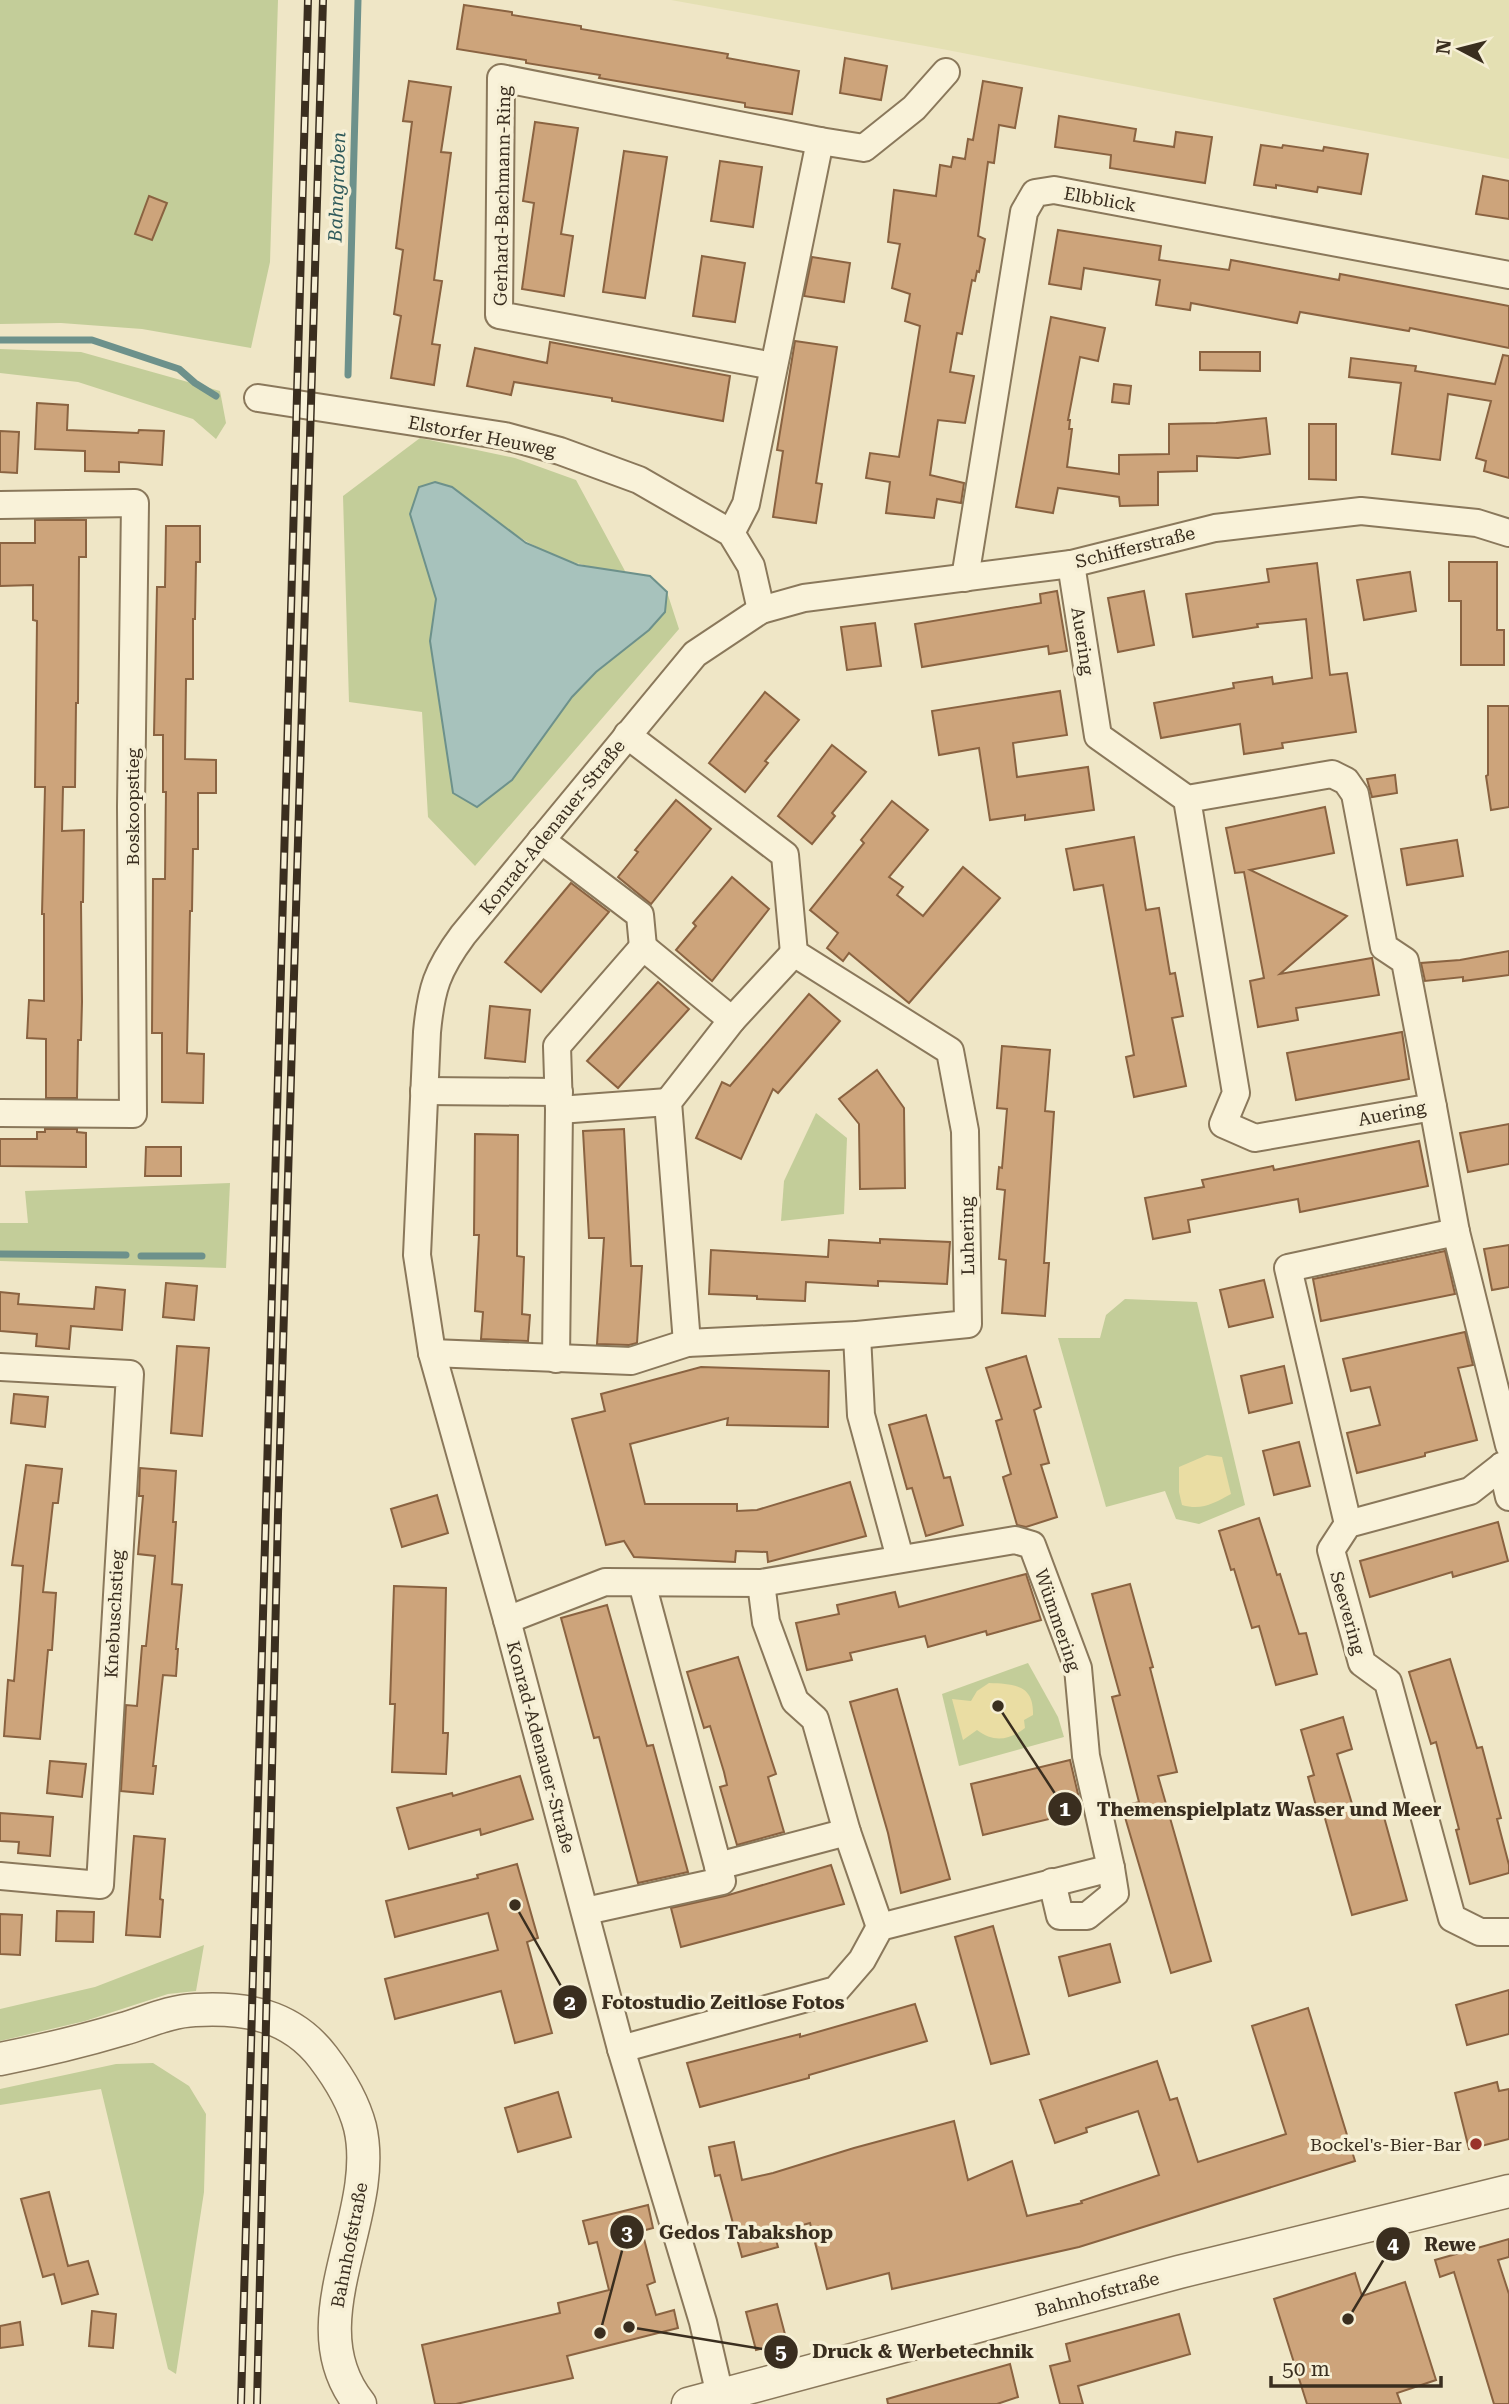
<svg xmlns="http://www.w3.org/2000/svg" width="1509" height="2404" font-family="'Roboto Serif',serif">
  <rect width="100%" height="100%" fill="#efe6c6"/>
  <path fill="#e4e0b3" d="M671,0H1509V159L942,49Z"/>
  <g fill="#c3cd99">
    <path d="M0,0H278L270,262L251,348L142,329L61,323L0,324Z"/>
    <path d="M0,349L81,352L220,391L226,423L216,439L193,419L78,382L0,373Z"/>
    <path d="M420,438L515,458L576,480L625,571C555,568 504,531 452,487L432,580L436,599L430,641L453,793L512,779L572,697L596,672L649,630L665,612L667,592L679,629L475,866L428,817L422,712L349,702L343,496Z"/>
    <path d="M816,1113L847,1138L844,1214L781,1221L784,1181Z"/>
    <path d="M230,1183L226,1268L0,1261V1223H28L25,1191Z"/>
    <path d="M1125,1299L1197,1302L1245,1505L1199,1524L1176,1519L1165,1491L1106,1507L1058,1338H1100L1106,1315Z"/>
    <path d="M1028,1663L1058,1717L1064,1737L959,1766L942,1694Z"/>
    <path d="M204,1945L196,1991L168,1994L85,2021L0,2041V2009L95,1987Z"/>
    <path d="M153,2063L189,2086L206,2114L204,2192L176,2374L168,2369L101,2089L0,2105V2089L116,2064Z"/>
  </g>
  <g fill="#eadda3">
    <path d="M1207,1455L1222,1457L1231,1494C1214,1503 1202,1511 1182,1505L1179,1492V1467Z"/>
    <path d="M989,1683C1015,1684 1034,1685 1033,1715L1024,1720L1025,1728C1009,1740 994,1743 977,1730L963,1740L952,1699L971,1701L977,1691Z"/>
  </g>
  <path fill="#a7c2bc" stroke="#6d918b" stroke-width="2" d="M435,482L452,487L526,543L578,565L650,576L667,592L665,612L649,630L596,672L572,697L512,780L477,807L453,793L430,641L436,599L410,514L419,487Z"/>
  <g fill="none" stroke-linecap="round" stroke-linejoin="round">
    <g stroke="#6d918b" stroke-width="7">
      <path d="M0,340H92L179,369L195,383L216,396"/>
      <path d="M348,375L358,0"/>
      <path d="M0,1254L126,1255"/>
      <path d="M141,1256H202"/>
    </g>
  </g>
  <g fill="#cda47b" stroke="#8a6341" stroke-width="2">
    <path d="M464,5L512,12V15L581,26V29L728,54L727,58L799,71L792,114L745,107V103L599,78L600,75L526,63V60L457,49Z"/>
    <path d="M845,58L887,66L881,100L840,93Z"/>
    <path d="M409,81L451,87L441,152L451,153L434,280L442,281L432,344L440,345L434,385L391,378L401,316L394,314L403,250L396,248L412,122L403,121Z"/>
    <path d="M983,81L1022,88L1015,128L999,125L994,163L988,162L978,236L985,239L979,272L977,271L975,281L972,280L962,334L957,333L950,372L974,376L965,423L938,420L930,475L964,483L961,503L937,499L934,518L886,513L890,482L866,478L870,453L899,457L920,326L905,321L910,294L892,288L900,244L888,242L894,190L936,196L940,165L951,167L953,157L965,159L968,139L973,140Z"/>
    <path d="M1059,116L1136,129L1134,141L1174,147L1176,132L1212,137L1205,183L1110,168L1111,155L1055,147Z"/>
    <path d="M535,122L578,128L561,234L573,236L564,296L522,289L534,203L523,201Z"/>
    <path d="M1261,145L1282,148L1283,145L1323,151L1324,147L1368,154L1361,194L1318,187L1317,192L1276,185V188L1254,185Z"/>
    <path d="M624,151L667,157L645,298L603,292Z"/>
    <path d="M720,161L762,167L753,227L711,221Z"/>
    <path d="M1483,176L1509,181V219L1476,214Z"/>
    <path d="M149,196L167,203L152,240L135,234Z"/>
    <path d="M1058,230L1161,246L1159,260L1229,270L1231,260L1339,280L1340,274L1509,306V348L1410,328L1409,331L1300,312L1297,323L1191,303L1190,310L1156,305L1160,280L1084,268L1081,289L1049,284Z"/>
    <path d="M702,256L745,263L735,322L693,316Z"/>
    <path d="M812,257L850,263L844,302L804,296Z"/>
    <path d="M1051,317L1105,328L1098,361L1080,357L1068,420H1070L1069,429H1072L1067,467L1119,474V455L1169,454V424L1216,423L1266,418L1270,454L1238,458L1197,456V471L1158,472V505L1120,506L1119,497L1058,488L1053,513L1016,507Z"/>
    <path d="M795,341L837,347L816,483L822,484L816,523L773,517L783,451L777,450Z"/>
    <path d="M550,342L730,376L723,421L612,401V398L514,382L511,395L467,386L475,348L547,363Z"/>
    <path d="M1200,352H1260V371L1200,370Z"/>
    <path d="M1503,355L1509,356V478L1484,471L1486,461L1476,458L1491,401L1448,394L1440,460L1392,454L1401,383L1349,377L1351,358L1416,366L1415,371L1495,384Z"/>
    <path d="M1114,384L1131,386L1129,404L1112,402Z"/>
    <path d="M37,403L68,405L67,430L138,433L139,430L164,431L162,465L119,462V472L85,471V451L35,449Z"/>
    <path d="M1309,424H1336V480L1309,479Z"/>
    <path d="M0,431L19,432L17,473L0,472Z"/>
    <path d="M35,520H86V557H79L78,703H76L75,787H63L62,831L84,830L83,902H81L82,1002L81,1040H78L77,1098H46V1039L27,1038L29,1000L44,1001V914H42L45,787H35L37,621L33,620V585L0,586V543H35Z"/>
    <path d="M166,526H200V562H196L195,619H193V679H186L185,759L216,760V793H198V849H193L192,911H190L187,1053L204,1054L203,1103L162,1102V1033H152L153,879H165L166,792H163V735H154L157,587H165Z"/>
    <path d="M1449,562H1497V630H1504V665H1461V601H1449Z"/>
    <path d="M1317,563L1330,675L1347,673L1356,732L1282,743L1283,748L1244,754L1240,724L1161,738L1154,703L1234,688L1233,683L1272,677L1273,684L1312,678L1306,619L1257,624L1258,627L1193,637L1186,594L1269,582L1267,569Z"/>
    <path d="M1410,572L1416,611L1364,620L1357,580Z"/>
    <path d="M1057,591L1067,651L1049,654L1048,646L922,667L915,624L1041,603L1040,594Z"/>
    <path d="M1144,591L1154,645L1118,652L1108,598Z"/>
    <path d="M875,623L881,666L847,670L841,627Z"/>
    <path d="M1060,691L1067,735L1013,743L1017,777L1088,767L1094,810L1025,820V815L990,820L979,748L939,755L932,711Z"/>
    <path d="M765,692L799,720L765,761L768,763L745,792L709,763Z"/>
    <path d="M1488,706H1509V807L1491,810L1486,776L1488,775Z"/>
    <path d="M832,745L866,772L832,813L835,816L812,844L778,816Z"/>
    <path d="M1395,775L1397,793L1372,797L1367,779Z"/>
    <path d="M676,800L711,829L651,904L618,877L638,852L635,850Z"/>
    <path d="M892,801L928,830L889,877L903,887L897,895L923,916L963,867L1000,898L909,1003L849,953L843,961L827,948L838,933L810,910L864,843L861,840Z"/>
    <path d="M1325,807L1334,853L1250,870L1347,916L1280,974L1372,958L1379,995L1296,1008L1298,1020L1258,1027L1250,981L1264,978L1244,872L1235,873L1226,828Z"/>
    <path d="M1134,837L1146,910L1159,908L1170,974L1175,973L1183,1016L1172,1018L1186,1086L1134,1097L1126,1057L1134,1055L1103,885L1074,890L1066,849Z"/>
    <path d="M1457,840L1463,876L1407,885L1401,849Z"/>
    <path d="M732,877L769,909L712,981L676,950L696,926L693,923Z"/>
    <path d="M571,883L609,912L541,992L505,962Z"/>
    <path d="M1509,951V975L1463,981V977L1425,981L1421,963L1460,960Z"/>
    <path d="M658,982L689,1009L618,1088L587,1061Z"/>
    <path d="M809,994L840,1021L778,1093L773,1089L741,1159L696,1138L722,1082L730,1086Z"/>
    <path d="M490,1006L530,1010L525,1062L485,1058Z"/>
    <path d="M1402,1032L1409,1079L1296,1100L1287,1053Z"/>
    <path d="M1002,1046L1050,1050L1045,1111L1054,1112L1044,1263H1049L1045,1316L1002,1313L1006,1260L999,1259L1005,1190L997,1189L999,1167L1002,1168L1007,1109L997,1108Z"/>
    <path d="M877,1070L904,1108L905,1188L860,1189L859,1124L839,1099Z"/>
    <path d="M1509,1124V1164L1468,1172L1460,1133Z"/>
    <path d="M45,1129H77V1132L86,1133V1167L0,1166V1139H37V1132H45Z"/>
    <path d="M624,1129L631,1266H642L637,1343L629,1345L597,1344L604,1238H589L583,1131Z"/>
    <path d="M475,1134L518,1135L517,1256L524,1257L522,1314L530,1315L528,1341L481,1339L483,1312L475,1311L479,1235H474Z"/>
    <path d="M1419,1141L1428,1186L1300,1212L1298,1199L1188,1220L1190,1232L1153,1239L1145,1198L1204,1187L1202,1180L1273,1166L1274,1170Z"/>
    <path d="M146,1147H181V1176H145Z"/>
    <path d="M880,1239L950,1242L947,1284L878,1281V1286L806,1282L805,1301L757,1299V1296L709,1294L711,1250L828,1257L829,1240L880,1243Z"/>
    <path d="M1509,1245V1287L1492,1290L1484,1249Z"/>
    <path d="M1445,1251L1455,1294L1321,1321L1313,1279Z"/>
    <path d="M1264,1280L1273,1317L1229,1327L1220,1290Z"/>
    <path d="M166,1283L197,1286L194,1320L163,1317Z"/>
    <path d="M96,1287L125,1290L122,1330L71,1326L69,1349L36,1346L37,1334L0,1331V1292L19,1294L18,1304L94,1309Z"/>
    <path d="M1465,1332L1473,1365L1458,1368L1477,1440L1425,1453V1456L1357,1473L1347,1433L1380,1425L1370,1387L1351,1391L1343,1359Z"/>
    <path d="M177,1346L209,1348L202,1436L171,1433Z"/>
    <path d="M1026,1356L1041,1407L1034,1410L1049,1463L1041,1465L1057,1517L1026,1527L1017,1525L1003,1477L1011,1474L996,1421L1002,1419L986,1368Z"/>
    <path d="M1284,1366L1292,1403L1249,1413L1241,1376Z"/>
    <path d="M701,1367L829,1371L828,1427L727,1425L728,1418L630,1444L645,1504H737V1511L757,1510L850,1482L866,1536L768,1562L767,1552L736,1551L735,1562L634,1557L624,1541L606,1545L572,1419L605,1411L601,1394Z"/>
    <path d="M14,1394L48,1397L45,1427L11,1423Z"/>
    <path d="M926,1415L944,1478L950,1477L963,1525L926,1536L912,1488L907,1489L889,1425Z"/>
    <path d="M1299,1442L1310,1486L1274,1495L1263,1451Z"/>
    <path d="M26,1465L62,1469L58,1503H53L43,1592L56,1593L52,1650H48L40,1739L4,1736L8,1680L14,1681L19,1619L23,1566L12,1565Z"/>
    <path d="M140,1468L176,1471L173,1522H176L172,1584L182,1585L176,1649H178L176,1676L163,1675L153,1766H156L153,1794L121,1791L126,1705L137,1706L142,1646H146L155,1556L138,1554L143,1496H139Z"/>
    <path d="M437,1495L448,1533L402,1547L391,1509Z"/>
    <path d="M1259,1518L1277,1575L1280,1574L1299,1634L1306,1633L1317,1674L1276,1685L1259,1626L1252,1628L1234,1569L1231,1570L1219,1531Z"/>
    <path d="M1498,1522L1508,1561L1453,1577L1452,1572L1370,1597L1360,1561Z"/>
    <path d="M1026,1574L1041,1620L987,1635L986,1631L928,1647L925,1636L850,1653L852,1660L807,1670L796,1623L839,1614L837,1605L895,1592L899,1607Z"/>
    <path d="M1130,1584L1153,1667L1150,1668L1177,1772L1158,1776L1211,1961L1171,1973L1122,1807L1139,1802L1112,1697L1120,1695L1092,1594Z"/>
    <path d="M394,1586L446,1588L443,1733H448L446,1774L392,1772L395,1704H390Z"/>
    <path d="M607,1605L647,1746L653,1745L688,1872L638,1883L599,1737L594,1738L561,1618Z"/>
    <path d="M738,1657L776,1774L768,1777L784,1832L737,1845L720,1787L727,1785L724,1772L710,1726L704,1728L687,1672Z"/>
    <path d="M1450,1659L1477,1748L1482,1747L1501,1818L1497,1819L1509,1865V1873L1470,1884L1456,1830L1459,1829L1436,1742L1431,1744L1409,1672Z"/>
    <path d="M897,1689L950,1879L901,1893L888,1833L850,1702Z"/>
    <path d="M1343,1717L1352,1749L1337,1754L1356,1817L1382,1810L1407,1900L1352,1915L1321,1804L1316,1806L1308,1777L1314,1775L1301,1730Z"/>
    <path d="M1070,1760L1082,1811L983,1835L971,1784Z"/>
    <path d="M50,1761L86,1764L82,1797L47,1793Z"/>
    <path d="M520,1776L533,1819L481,1835L480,1829L409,1849L397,1808L452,1793L453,1796Z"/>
    <path d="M0,1813L53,1817L50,1856L18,1853L19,1842L0,1841Z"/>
    <path d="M134,1836L165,1839L160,1899L163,1900L160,1937L126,1935Z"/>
    <path d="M517,1864L538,1938L527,1942L552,2033L515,2043L501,1991L395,2019L385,1979L498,1950L488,1913L395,1937L386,1901L478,1878L477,1875Z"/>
    <path d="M831,1865L844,1904L681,1947L671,1908L725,1896Z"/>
    <path d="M57,1911L94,1912L93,1942L56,1941Z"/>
    <path d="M0,1914L22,1915L20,1955L0,1954Z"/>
    <path d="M993,1926L1029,2054L991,2064L955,1937Z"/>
    <path d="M1110,1944L1120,1982L1069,1996L1059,1957Z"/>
    <path d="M1509,1990V2034L1467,2045L1456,2005Z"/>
    <path d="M915,2004L927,2041L809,2075V2078L700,2107L687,2063L800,2034V2037Z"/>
    <path d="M1308,2008L1355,2161L1079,2247L892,2289L889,2273L827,2289L810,2223L774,2233L778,2247L742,2257L720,2175L715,2176L709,2147L734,2142L742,2180L773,2173L854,2148L954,2121L968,2180L1012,2161L1027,2216L1082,2203L1081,2201L1159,2175L1138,2111L1086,2128L1087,2132L1055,2143L1040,2100L1157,2061L1170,2100L1177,2098L1198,2162L1286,2134L1252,2026Z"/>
    <path d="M1497,2082L1499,2091L1509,2089V2139L1469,2149L1455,2093Z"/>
    <path d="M558,2092L571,2137L518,2152L505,2108Z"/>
    <path d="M49,2192L68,2266L88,2261L98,2294L62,2304L54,2274L43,2277L21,2199Z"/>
    <path d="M648,2205L653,2228L642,2231L655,2282L647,2285L656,2315L674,2310L678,2328L567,2356L573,2378L456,2404H435L422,2345L560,2313L558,2303L609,2290L597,2242L589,2244L583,2221Z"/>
    <path d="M1509,2239V2257L1498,2260L1509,2294V2404H1494L1454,2272L1440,2277L1435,2260Z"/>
    <path d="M1355,2273L1362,2296L1405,2282L1436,2380L1397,2393L1401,2404H1307L1274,2299Z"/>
    <path d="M777,2304L787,2342L756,2350L746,2312Z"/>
    <path d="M92,2311L116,2314L113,2348L89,2346Z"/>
    <path d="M1179,2314L1190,2354L1078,2386L1083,2404H1060L1050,2366L1070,2361L1066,2344Z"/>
    <path d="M20,2322L23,2345L0,2348V2326Z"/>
    <path d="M1010,2364L1018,2397L997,2404H888L887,2399Z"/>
  </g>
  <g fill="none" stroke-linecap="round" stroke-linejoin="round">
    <defs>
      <g id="minor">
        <path d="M773,366L499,315L501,78L820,141"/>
        <path d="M258,398L505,436L560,451L639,480L731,533L751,566L761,610"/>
        <path d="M0,505L135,503L131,807L133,1114L0,1113"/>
        <path d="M731,533L746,504L820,141L864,148L914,108L946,72"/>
        <path d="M1071,564L1098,736L1187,799L1332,774L1346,781L1355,794L1384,947L1405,961L1433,1107L1255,1138L1223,1124L1236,1093L1187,799"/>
        <path d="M965,578L1024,212L1035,193L1054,190L1509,275"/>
        <path d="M541,840L640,915L643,947"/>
        <path d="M424,1091L559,1092"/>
        <path d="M668,1102L559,1110L557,1046L643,947L732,1020"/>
        <path d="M1433,1107L1456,1232L1509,1445"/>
        <path d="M857,1335L861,1415L900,1558"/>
        <path d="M687,1343L668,1102L732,1020L794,953"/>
        <path d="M432,1353L631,1361L687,1343L857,1335L968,1324L965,1131L950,1051L794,953L785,855L627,735"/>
        <path d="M556,1359L559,1110"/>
        <path d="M0,1367L130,1374L100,1885L0,1876"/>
        <path d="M1509,1464L1502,1466L1470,1491L1348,1524L1331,1550L1362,1663L1388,1682L1452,1918L1480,1932H1509"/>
        <path d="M1502,1466L1509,1497"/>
        <path d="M1348,1524L1288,1268L1456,1232"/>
        <path d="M642,1583L718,1866L847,1832"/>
        <path d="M761,1583L766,1622L795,1701L815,1719L847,1832L880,1927"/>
        <path d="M507,1620L605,1582L761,1583L1015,1540L1032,1545L1078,1668L1086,1756L1111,1868L880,1927L862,1960L836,1990L621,2049"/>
        <path d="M1052,1882L1060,1916H1087L1115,1893L1111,1868"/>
        <path d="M586,1911L722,1881L718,1866"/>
        <path d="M722,2404L703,2322L621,2049L507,1620L432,1353L417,1255L427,1032C431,989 437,970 463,935L695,654L761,610L804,598L1071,564L1215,528L1361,511L1477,523L1509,533"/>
      </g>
      <g id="tertiary">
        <path d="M0,2059C41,2051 83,2041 123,2029C147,2022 170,2011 195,2010C245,2007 291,2015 323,2057C339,2078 353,2100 360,2127C381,2216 294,2323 360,2404"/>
        <path d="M688,2404L1179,2272L1509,2191"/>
      </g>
    </defs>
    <use href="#minor" stroke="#8a785b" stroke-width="30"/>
    <use href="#tertiary" stroke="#8a785b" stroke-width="35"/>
    <use href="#minor" stroke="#f9f2d9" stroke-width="26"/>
    <use href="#tertiary" stroke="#f9f2d9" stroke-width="32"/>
    <defs>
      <g id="rail">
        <path d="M241,2404L308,0"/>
        <path d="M257,2404L278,1514L323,0"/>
      </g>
    </defs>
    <use href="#rail" stroke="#3a2e1f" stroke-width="8"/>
    <use href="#rail" stroke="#f6efd5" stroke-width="5" stroke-dasharray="16" stroke-linecap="butt"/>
  </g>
  <circle fill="#9a332b" stroke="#f6efd5" stroke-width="2.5" cx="1476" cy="2144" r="7"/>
  <g text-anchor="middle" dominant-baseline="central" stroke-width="7" stroke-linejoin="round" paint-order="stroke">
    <g font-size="18" fill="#3a2e1f" stroke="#f6efd5">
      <text transform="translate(502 196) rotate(-89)">Gerhard-Bachmann-Ring</text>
      <text transform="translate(1100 199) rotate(10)">Elbblick</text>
      <text transform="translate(482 436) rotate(11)">Elstorfer Heuweg</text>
      <text transform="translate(1135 547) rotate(-14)">Schifferstraße</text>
      <text transform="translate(1083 641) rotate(81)">Auering</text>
      <text transform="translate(132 807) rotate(-90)">Boskoopstieg</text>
      <text transform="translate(552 827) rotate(-51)">Konrad-Adenauer-Straße</text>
      <text transform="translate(1392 1113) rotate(-11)">Auering</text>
      <text transform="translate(967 1236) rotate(-91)">Luhering</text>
      <text transform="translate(1348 1613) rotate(74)">Seevering</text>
      <text transform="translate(114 1614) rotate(-87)">Knebuschstieg</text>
      <text transform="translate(1058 1620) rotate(71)">Wümmering</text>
      <text transform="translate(541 1747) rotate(75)">Konrad-Adenauer-Straße</text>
      <text transform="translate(349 2245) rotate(-79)">Bahnhofstraße</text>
      <text transform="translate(1097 2294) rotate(-15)">Bahnhofstraße</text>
    </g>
    <g font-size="18" fill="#3a2e1f" stroke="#f6efd5" text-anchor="end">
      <text x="1462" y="2144">Bockel's-Bier-Bar</text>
    </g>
    <g font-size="19" font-style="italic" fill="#2e595a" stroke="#f6efd5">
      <text transform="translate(337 187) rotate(-88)">Bahngraben</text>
    </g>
  </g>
  <path fill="none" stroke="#3a2e1f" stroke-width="2.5" d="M998 1706L1065 1809M515 1905L570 2002M600 2333L627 2232M1348 2319L1393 2244M629 2327L781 2352"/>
  <g fill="#3a2e1f" stroke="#f6efd5" stroke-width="2.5">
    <circle cx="998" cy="1706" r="7"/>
    <circle cx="515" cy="1905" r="7"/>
    <circle cx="600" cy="2333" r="7"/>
    <circle cx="1348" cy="2319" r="7"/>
    <circle cx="629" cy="2327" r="7"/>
    <circle cx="1065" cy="1809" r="18"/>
    <circle cx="570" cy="2002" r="18"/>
    <circle cx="627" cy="2232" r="18"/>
    <circle cx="1393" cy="2244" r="18"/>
    <circle cx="781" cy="2352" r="18"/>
  </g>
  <g font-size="21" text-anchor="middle" font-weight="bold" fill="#fff">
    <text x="1065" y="1816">1</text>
    <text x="570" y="2010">2</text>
    <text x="627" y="2240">3</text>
    <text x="1393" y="2252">4</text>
    <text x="781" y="2359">5</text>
  </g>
  <g font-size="19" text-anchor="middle" font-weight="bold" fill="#3a2e1f" stroke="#f6efd5" stroke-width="7" stroke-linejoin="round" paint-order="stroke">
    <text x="1269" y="1816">Themenspielplatz Wasser und Meer</text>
    <text x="723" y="2009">Fotostudio Zeitlose Fotos</text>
    <text x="746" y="2239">Gedos Tabakshop</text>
    <text x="1450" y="2251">Rewe</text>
    <text x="923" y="2358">Druck &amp; Werbetechnik</text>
  </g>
  <g transform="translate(1460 49) rotate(277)" stroke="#f6efd5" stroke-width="5" paint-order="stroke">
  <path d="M0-5L12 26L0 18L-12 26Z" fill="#3a2e1f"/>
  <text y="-10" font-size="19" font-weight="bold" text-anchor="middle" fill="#3a2e1f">N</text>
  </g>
  <path d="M1271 2376v10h170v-10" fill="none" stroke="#3a2e1f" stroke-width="3.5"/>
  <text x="1282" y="2376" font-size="21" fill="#3a2e1f" stroke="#f6efd5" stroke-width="5" paint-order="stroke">50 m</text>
</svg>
